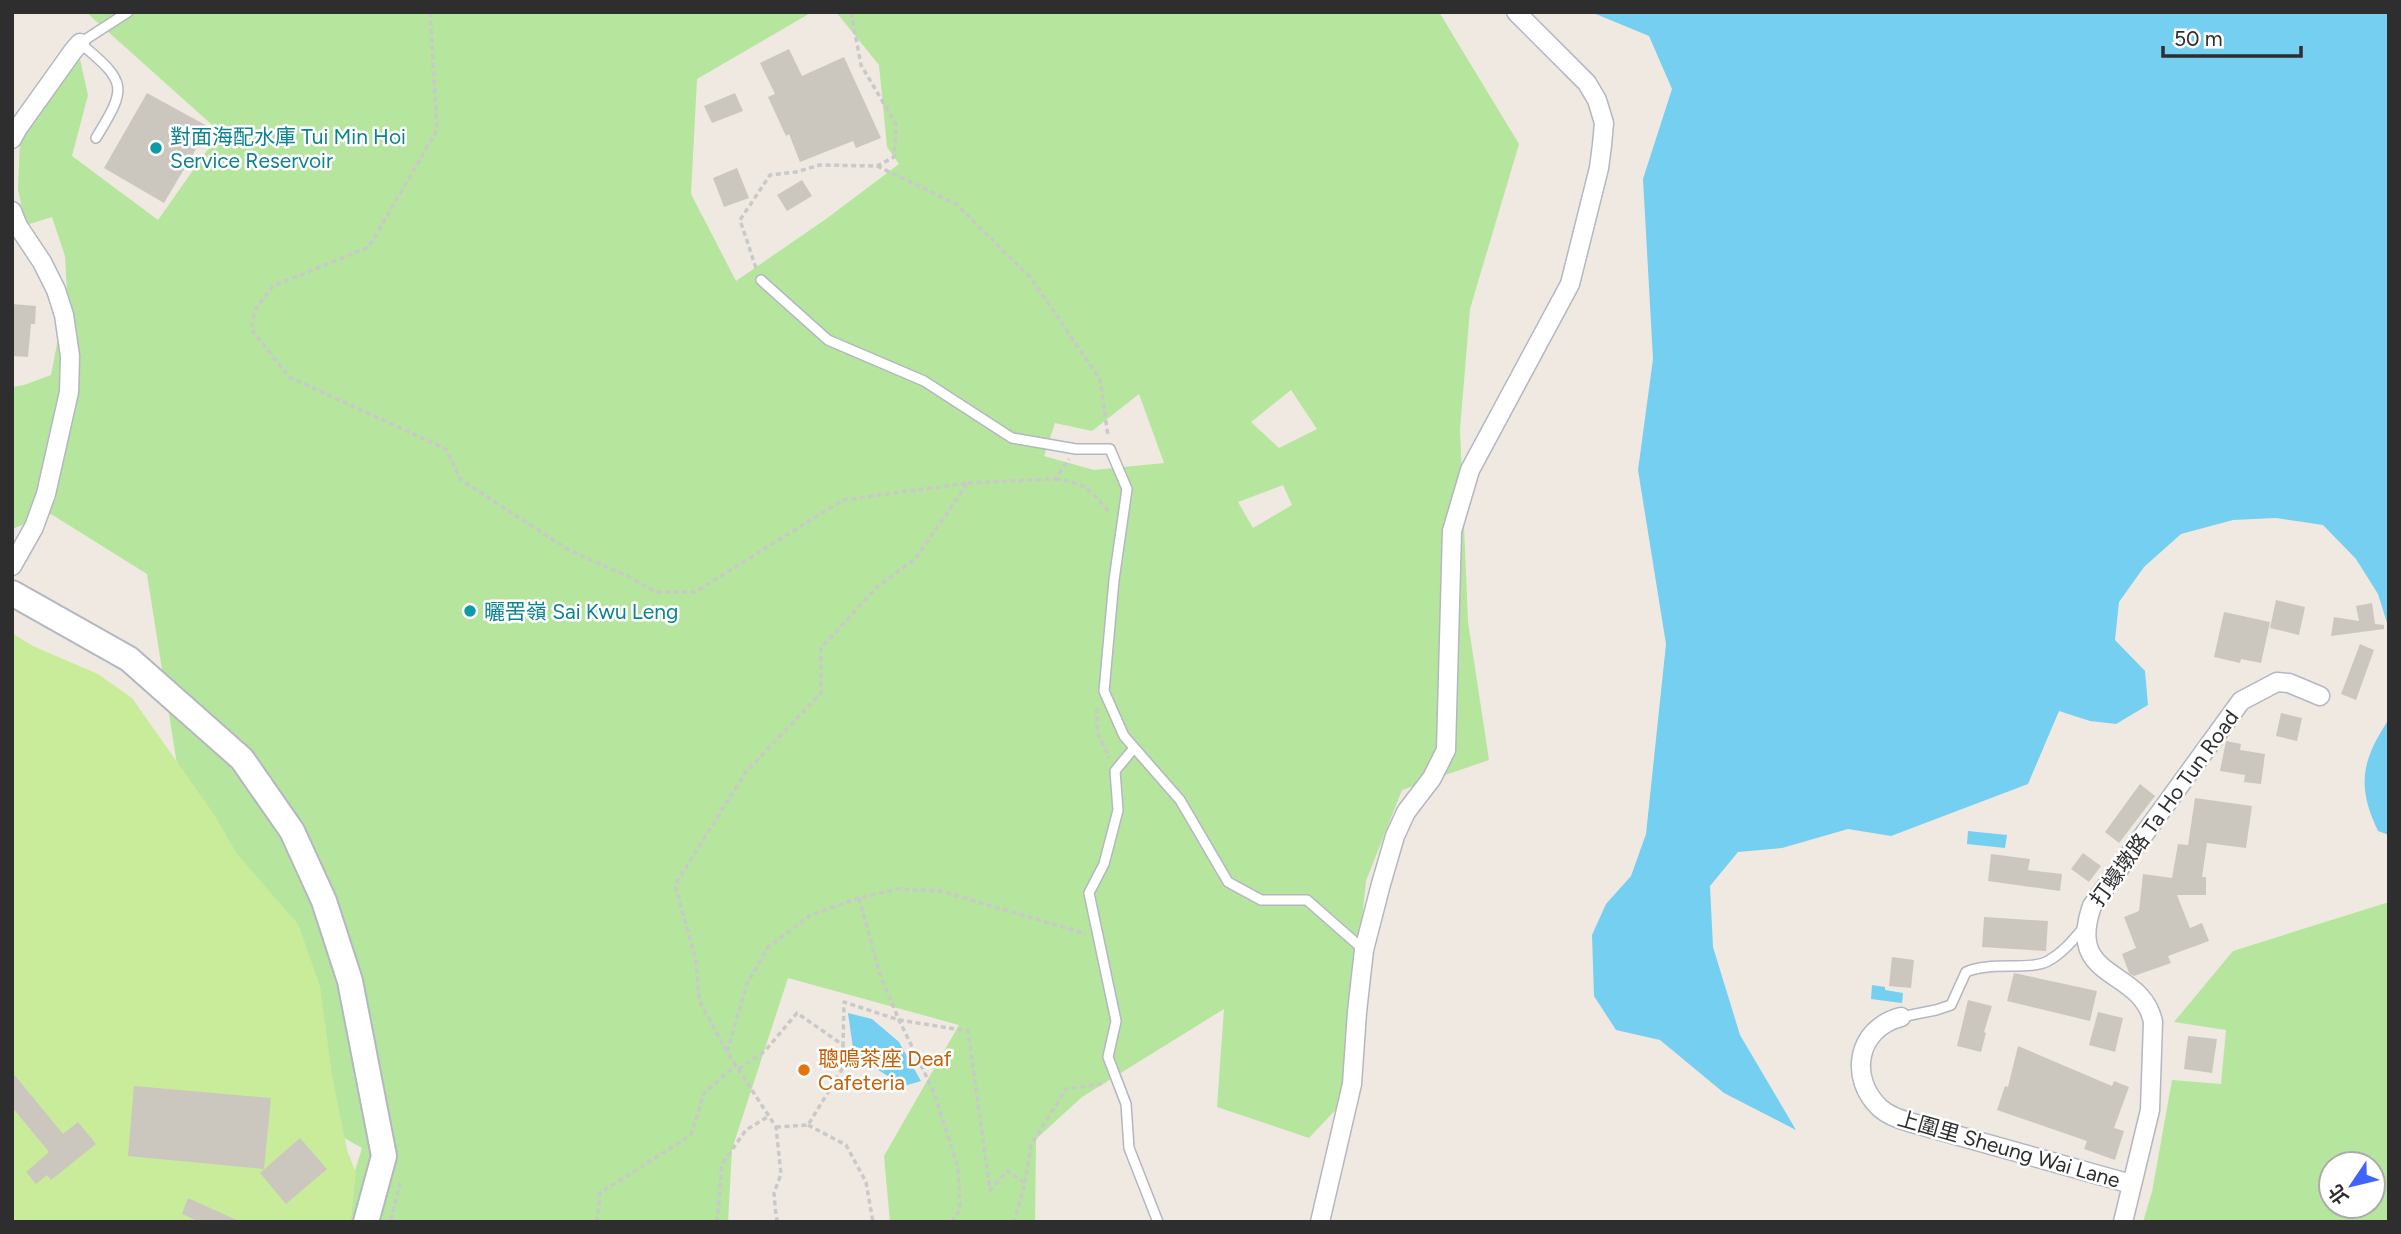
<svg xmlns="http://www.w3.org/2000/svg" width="2401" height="1234" font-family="Figtree,'Noto Sans TC',sans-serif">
  <rect width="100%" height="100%" fill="#efe9e1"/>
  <g fill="#b6e59e" fill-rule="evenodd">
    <path d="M86,12H812L697,79L691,194L736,281L826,219L899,164L887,147L879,65L836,12H1439L1519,144L1470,309L1460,429L1468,622L1489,760L1402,790L1366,881L1343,1102L1309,1138L1217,1107L1224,1009L1082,1097L1036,1139L1035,1222H890L884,1156L959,1025L788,978L732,1149L728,1222H339L362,1148L225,1070L147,574L51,514L12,529V387L24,385L51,375L67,292L65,256L52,217L26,225L18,190L20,137L79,55L88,95L72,156L158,220L220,132ZM1291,390L1317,429L1279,448L1251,422ZM1139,394L1164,463L1094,470L1044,456L1055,423L1092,431ZM1283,485L1292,505L1253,528L1238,502Z"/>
    <path d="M2389,902V1222H2143L2152,1192L2172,1080L2221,1084L2226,1030L2174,1022L2233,951ZM2373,1164V1206H2331V1164Z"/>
  </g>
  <path fill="#c9ec9a" d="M12,633L33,646L98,674L132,698L213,813L237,854L298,924L320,986L332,1075L347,1150L356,1173L351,1222H12Z"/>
  <g fill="#75cff0">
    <path d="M1591,12H2389V629L2378,594L2356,559L2323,525L2276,518L2233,520L2181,534L2144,567L2119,602L2115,640L2145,671L2148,705L2116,724L2090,721L2059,711L2028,784L1891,836L1848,829L1782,848L1738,852L1710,886L1713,947L1740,1035L1796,1130L1724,1093L1660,1040L1616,1030L1594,996L1592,935L1606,904L1631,876L1646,834L1666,644L1638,470L1653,359L1643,179L1672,89L1649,36Z"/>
    <path d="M2389,719V835L2378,831C2356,785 2362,760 2389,719Z"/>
    <path d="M1968,831L2007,835L2005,848L1967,844Z"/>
    <path d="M1872,985L1885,987V990L1903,993L1902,1003L1871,999Z"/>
    <path d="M848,1013L872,1019L899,1042L921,1081L904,1086L854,1055Z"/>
  </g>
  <g fill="#cbc7bf">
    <path d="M789,49L802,76L844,57L881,138L856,148L853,141L800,162L789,134L786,136L768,97L775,94L760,63Z"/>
    <path d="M147,93L209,127L164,203L104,168Z"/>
    <path d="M735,93L743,111L712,123L704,106Z"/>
    <path d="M737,168L749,198L724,207L713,178Z"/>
    <path d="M802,180L812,196L787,211L777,195Z"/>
    <path d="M12,304L36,306L35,324H31L28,357L12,356Z"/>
    <path d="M2276,600L2305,607L2299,635L2270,628Z"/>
    <path d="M2372,603L2375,624L2384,625V629L2331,636L2334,617L2359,621L2356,606Z"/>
    <path d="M2224,612L2270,622L2261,663L2241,659L2240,663L2214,657Z"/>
    <path d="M2360,644L2374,650L2356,700L2341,694Z"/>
    <path d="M2281,713L2302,718L2297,741L2276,736Z"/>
    <path d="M2226,741L2241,744L2240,750L2265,754L2261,784L2244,782L2245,775L2220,771Z"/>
    <path d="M2140,784L2155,796L2119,843L2105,832Z"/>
    <path d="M2195,798L2252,806L2246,848L2207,843L2202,877H2206V895H2177L2190,928L2202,923L2209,941L2168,956L2171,963L2134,976L2129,973L2122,954L2136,948L2124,917L2139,911L2143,874L2172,878L2178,844L2188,845Z"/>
    <path d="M2083,853L2101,866L2089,882L2071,869Z"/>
    <path d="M1991,854L2030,859L2028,870L2062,874L2060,891L1988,881Z"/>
    <path d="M1984,917L2048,921L2046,951L1982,947Z"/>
    <path d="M1892,957L1914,960L1911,988L1889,986Z"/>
    <path d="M2014,973L2097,991L2090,1021L2007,1001Z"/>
    <path d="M1968,1000L1992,1006L1984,1032L1986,1033L1981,1052L1957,1046Z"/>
    <path d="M2098,1012L2123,1018L2115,1052L2089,1045Z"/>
    <path d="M2188,1036L2217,1039L2212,1073L2184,1069Z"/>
    <path d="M2018,1046L2112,1086L2114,1081L2129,1087L2114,1128L2124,1131L2115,1160L2084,1149L2087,1141L1997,1110L2005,1086L2008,1087Z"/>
    <path d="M12,1072L63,1134L78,1122L96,1144L51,1180L47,1175L36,1184L26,1172L49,1152L12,1107Z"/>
    <path d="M134,1086L271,1098L264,1169L128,1156Z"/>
    <path d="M300,1138L327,1169L286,1204L260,1173Z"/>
    <path d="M188,1198L241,1222H200L182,1214Z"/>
  </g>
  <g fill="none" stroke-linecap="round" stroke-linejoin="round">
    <defs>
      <g id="lane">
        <path d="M96,138C127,87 128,83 80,43L128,12"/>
        <path d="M761,280L828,340L924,381L1012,438L1076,449H1110L1127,489L1114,580L1104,691L1124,736L1180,800L1228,882L1261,900H1307L1364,950"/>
        <path d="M1134,748L1115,771L1118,810L1104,864L1089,893L1116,1021L1108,1057L1126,1104L1129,1148L1158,1222"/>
        <path d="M1901,1017L1936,1010L1951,1005L1966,972C1991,961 2029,971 2048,961C2063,953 2073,940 2084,927"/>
      </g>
      <g id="street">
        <path d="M12,139L18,128L73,51L80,43"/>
        <path d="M12,211L18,226L42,262L56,290L64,315L70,356L69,392L46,494L34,527L12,566"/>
        <path d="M1901,1017C1857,1028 1848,1078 1880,1108C1888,1115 1898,1119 1909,1122L2131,1184"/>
        <path d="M1320,1222L1352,1084L1357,1012L1364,950L1381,884L1395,836L1406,812L1432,778L1446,750L1452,531L1470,470L1570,284L1599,168L1602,145L1604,123L1597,100L1587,83L1516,12"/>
        <path d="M2123,1222L2150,1110L2153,1022C2142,967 2065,982 2092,906L2241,701L2277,682L2289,683L2320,696"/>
      </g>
      <path id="secondary" d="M12,593L129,659L242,759L292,831L324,901L350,981L384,1156L366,1222"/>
    </defs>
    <use href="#lane" stroke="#b4b7c1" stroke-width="12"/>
    <use href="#street" stroke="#b4b7c1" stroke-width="21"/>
    <use href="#secondary" stroke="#b4b7c1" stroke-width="28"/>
    <g stroke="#c9c9c9" stroke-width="3.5" stroke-dasharray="5 3.5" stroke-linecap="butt">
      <path d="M430,12L437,130L369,247L273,286L255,310L251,329L289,377L446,449L461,480L569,550L627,576L656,592H695L843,500L968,483L915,559L877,587L821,648V693L745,773L675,885L696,960L699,1000L727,1052"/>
      <path d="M877,166L956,204L1030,277L1100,379L1108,436"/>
      <path d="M756,268L740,220L770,175L796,172L820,165L877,166L894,157L896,124L861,65L851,12"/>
      <path d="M1055,479C1088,484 1089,489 1110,513"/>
      <path d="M968,483L1055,479L1069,459"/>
      <path d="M1097,708V732L1109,758"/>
      <path d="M859,898L880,975L899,1020L933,1090L958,1167L960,1210L951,1222"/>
      <path d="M739,1069L765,1051L797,1013L843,1045L844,1002L899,1020L968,1031L990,1190L1007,1171L1025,1183L1014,1222"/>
      <path d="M808,1125L846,1145L866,1182L873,1222"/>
      <path d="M776,1127L808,1125L844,1066L843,1045"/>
      <path d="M1025,1183L1031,1145L1066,1089L1106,1083"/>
      <path d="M391,1220L400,1183"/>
      <path d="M597,1222L600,1193L691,1135L704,1093L736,1065"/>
      <path d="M717,1222L722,1164L746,1130L769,1116"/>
      <path d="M778,1222L776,1217L774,1193L781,1174L776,1127L727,1052L747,984L768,947L811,915L859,898L898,889L941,891L1086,934"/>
    </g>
    <use href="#lane" stroke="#fff" stroke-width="9"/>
    <use href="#street" stroke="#fff" stroke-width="18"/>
    <use href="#secondary" stroke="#fff" stroke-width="24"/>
  </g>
  <g fill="#0f9aa8" stroke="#fff" stroke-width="2.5">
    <circle cx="156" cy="148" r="7"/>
    <circle cx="470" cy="611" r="7"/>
  </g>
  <circle fill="#e8710a" stroke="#fff" stroke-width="2.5" cx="804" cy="1070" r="7"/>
  <g text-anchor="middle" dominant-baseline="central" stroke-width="5" stroke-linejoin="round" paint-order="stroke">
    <g font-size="21" fill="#0d838f" stroke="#fff" text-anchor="start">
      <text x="170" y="136">對面海配水庫 Tui Min Hoi<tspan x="170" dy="24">Service Reservoir</tspan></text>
      <text x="484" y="611">曬罟嶺 Sai Kwu Leng</text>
    </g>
    <g font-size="21" fill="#2e2e2e" stroke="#fff">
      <text transform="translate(2164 808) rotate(-54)">打蠔墩路 Ta Ho Tun Road</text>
      <text transform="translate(2009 1149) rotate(16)">上圍里 Sheung Wai Lane</text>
    </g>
    <g font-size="21" fill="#c56008" stroke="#fff" text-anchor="start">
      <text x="818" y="1058">聰鳴茶座 Deaf<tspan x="818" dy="24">Cafeteria</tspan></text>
    </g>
  </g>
  <rect width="2401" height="1234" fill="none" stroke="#2e2e2e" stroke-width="28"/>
  <g transform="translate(2352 1185) rotate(235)"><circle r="33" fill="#ffffff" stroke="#ababab" stroke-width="2"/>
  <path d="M0-5L12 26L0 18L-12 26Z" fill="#4264fb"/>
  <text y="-10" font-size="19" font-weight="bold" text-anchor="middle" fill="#2e2e2e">北</text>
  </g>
  <path d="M2163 46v10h138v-10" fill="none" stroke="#2e2e2e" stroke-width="3.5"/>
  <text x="2174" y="46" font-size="21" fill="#2e2e2e" stroke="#ffffff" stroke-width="5" paint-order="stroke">50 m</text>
</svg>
